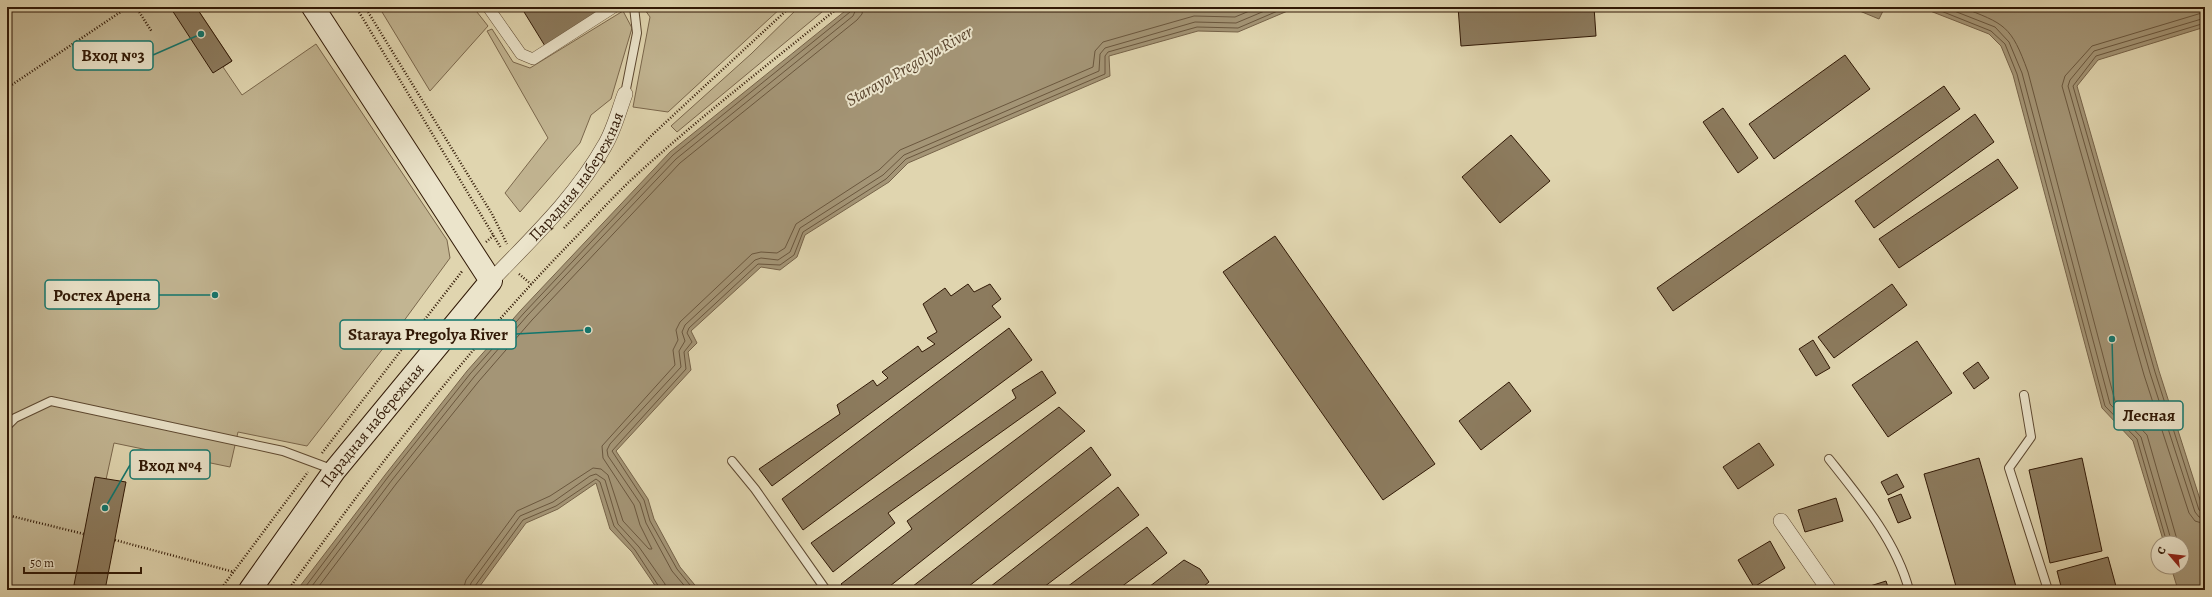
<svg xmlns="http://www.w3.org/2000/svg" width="2212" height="597" font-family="Alegreya,serif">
  <rect width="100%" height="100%" fill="#e0d5af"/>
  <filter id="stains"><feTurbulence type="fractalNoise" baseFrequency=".005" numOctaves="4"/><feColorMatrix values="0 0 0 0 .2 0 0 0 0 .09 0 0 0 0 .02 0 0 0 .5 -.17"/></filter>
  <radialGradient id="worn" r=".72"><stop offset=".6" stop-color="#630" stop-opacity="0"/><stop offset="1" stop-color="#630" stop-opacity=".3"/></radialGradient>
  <g fill="#c2b592" stroke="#7a674c">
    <path d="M7,7H196L232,61L223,67L242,95L316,44L447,240L450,258L395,333L307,446L238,432L230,467L114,443L82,590H7Z"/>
    <path d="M379,7H473L488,26L430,91Z"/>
    <path d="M643,7H782L668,112L633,107L650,17Z"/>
    <path d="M799,7H828L677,132L671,126L751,54Z"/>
    <path d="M623,11L632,28L611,99L591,115L580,143L520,212L505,193L548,138L487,31L492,29L513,62L530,68Z"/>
  </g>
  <g fill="#a49576" stroke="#766349">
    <path d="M850,7H1297L1238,32L1198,31L1109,56L1110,76L908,163L889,182L805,235L797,257L780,270L761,267L691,331L697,343L688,352L691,370L616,451L648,499L654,519L680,567L699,590H658L632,552L610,529L596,483L558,509L526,523L477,590H297L385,475L467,371L521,310L670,152Z"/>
    <path d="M1850,7H1885L1879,19Z"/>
    <path d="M1920,7H2205V27L2098,60L2077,86L2159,371L2205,515V590H2178L2171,567H2182V543H2164L2133,441L2102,408L2013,75L2001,46L1989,34Z"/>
  </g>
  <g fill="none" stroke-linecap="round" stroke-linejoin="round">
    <g stroke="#6a573e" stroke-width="1">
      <path d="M1931,7L1991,31L2005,44L2017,74L2105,406L2137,439L2167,543"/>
      <path d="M1944,7L1995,27L2009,42L2022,73L2110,404L2141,437L2172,543"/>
      <path d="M1961,7C2005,24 2011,25 2028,72L2115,401L2147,435L2178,543"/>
      <path d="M2205,12L2092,46L2065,76L2062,86L2144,375L2189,513L2195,521L2205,524"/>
      <path d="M2205,18L2094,51L2070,80L2068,86L2150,373L2195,512L2199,517L2205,518"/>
      <path d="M2205,23L2096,56L2073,86L2155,372L2199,510L2205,513"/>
      <path d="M303,590L388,477L470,374L524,313L673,155L850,12L852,7"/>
      <path d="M309,590L392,480L474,377L527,316L676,159L853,16L857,7"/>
      <path d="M316,590L396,484L479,381L532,320L680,163L857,20L862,14L863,7"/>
      <path d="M463,590L466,580L517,511L550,496L593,468L601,469L608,475L623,521L649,549H652L640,525L634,505L603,458L602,446L675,365L673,350L678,340L676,330L680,322L752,254L761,252L777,253L785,248L796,224L879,170L900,150L1093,67L1095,51L1103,42L1194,16L1235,17L1259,7"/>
      <path d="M469,590L471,583L520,516L553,502L590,476L596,474L605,480L618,524L639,547L665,584L666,590"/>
      <path d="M474,590L475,586L523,520L556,506L596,479L600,482L614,526L635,550L661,590"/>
      <path d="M688,590L672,571L646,523L640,503L608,456L607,450L610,444L681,367L679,351L685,341L682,332L685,325L755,260L761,258L778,260L790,252L800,228L883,175L904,155L1099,71L1100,54L1105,48L1195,22L1236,23L1274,7"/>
      <path d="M694,590L677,569L650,521L644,500L612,451L686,369L684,352L692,342L687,333L689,328L758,264L780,265L794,255L803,232L886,179L906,159L1105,74V56L1108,52L1197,27L1238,28L1287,7"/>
    </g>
  </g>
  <g fill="#8c7b5e" stroke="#311906">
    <path d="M170,7H196L232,61L213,73Z"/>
    <path d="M521,7H607L545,46Z"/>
    <path d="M1458,7H1594L1596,36L1461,46Z"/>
    <path d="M1845,55L1870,89L1774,159L1749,124Z"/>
    <path d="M1944,86L1960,109L1673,311L1657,288Z"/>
    <path d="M1723,108L1758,158L1738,173L1703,122Z"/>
    <path d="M1975,114L1994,142L1874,228L1855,201Z"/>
    <path d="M1511,135L1550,181L1500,223L1462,177Z"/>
    <path d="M1998,159L2018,188L1899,268L1879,239Z"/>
    <path d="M1275,236L1435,464L1383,500L1223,272Z"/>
    <path d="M968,284L974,292L990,284L1001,299L992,306L1001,317L772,486L759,469L840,414L837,405L873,380L877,386L888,378L882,372L918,346L922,352L935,344L927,338L937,332L923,304L945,288L951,296Z"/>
    <path d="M1892,284L1907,305L1834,358L1818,337Z"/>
    <path d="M1009,328L1032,360L803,530L782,499Z"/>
    <path d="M1813,340L1830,368L1816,376L1799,349Z"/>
    <path d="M1917,341L1952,393L1888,437L1852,385Z"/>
    <path d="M1978,362L1989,378L1974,389L1963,373Z"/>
    <path d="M1042,371L1056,393L888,513L895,523L833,572L811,543L1016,398L1012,390Z"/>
    <path d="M1509,382L1531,411L1481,450L1459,421Z"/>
    <path d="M1059,407L1085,431L885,590H846L841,584L912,529L907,521Z"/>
    <path d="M1759,443L1774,465L1738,489L1723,467Z"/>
    <path d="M1091,447L1111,475L964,590H908Z"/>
    <path d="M1979,458L2017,590H1957L1924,474Z"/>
    <path d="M2082,458L2102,551L2050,563L2029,470Z"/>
    <path d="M1897,474L1904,487L1888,495L1881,482Z"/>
    <path d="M95,477L126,482L105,590L74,585Z"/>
    <path d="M1118,487L1139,515L1040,590H986Z"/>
    <path d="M1901,494L1911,518L1898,523L1888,499Z"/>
    <path d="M1836,498L1843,521L1805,532L1798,510Z"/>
    <path d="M1147,527L1167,553L1117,590H1063Z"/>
    <path d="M1770,541L1785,568L1754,587L1738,560Z"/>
    <path d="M2108,557L2117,590H2062L2057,571Z"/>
    <path d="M1184,560L1200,569L1209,582L1199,590H1145Z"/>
    <path d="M1886,581L1889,590H1868L1867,587Z"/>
  </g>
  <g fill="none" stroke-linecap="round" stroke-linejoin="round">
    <defs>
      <g id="service">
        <path d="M625,94L637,33L634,7"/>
        <path d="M2024,395L2031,437L2009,468L2048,590"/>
        <path d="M7,426L15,418L51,401L283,451L334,470"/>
        <path d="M1829,459C1860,498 1896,541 1909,590"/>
        <path d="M732,461L755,489L826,590"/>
      </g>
      <path id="pedestrian" d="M488,7L521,54L533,59L614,7"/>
      <g id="minor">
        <path id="s1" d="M491,281C531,239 576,197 605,145C614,130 619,110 625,94"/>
        <path d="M1781,521L1829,590"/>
      </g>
      <g id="secondary">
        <path id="s2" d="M250,590L335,470L491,281L313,7"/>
      </g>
    </defs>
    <use href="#service" stroke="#5d4830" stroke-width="10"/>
    <use href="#pedestrian" stroke="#5d4830" stroke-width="12"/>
    <use href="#minor" stroke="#5d4830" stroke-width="16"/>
    <use href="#secondary" stroke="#311906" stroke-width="24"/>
    <g stroke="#311906" stroke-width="2.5" stroke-dasharray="1 2" stroke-linecap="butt">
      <path d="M136,7L152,32"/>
      <path d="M356,7L501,248"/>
      <path d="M365,7L492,214L507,244"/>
      <path d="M7,88L128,7"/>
      <path d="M564,228L652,135L790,7"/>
      <path d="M486,242L494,235"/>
      <path d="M519,274L531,284"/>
      <path d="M322,453L463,270"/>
      <path d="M7,515L84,534"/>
      <path d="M115,540L234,572"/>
      <path d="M220,590L308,472"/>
      <path d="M288,590C378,466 470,345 577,236C595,217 612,198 631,180C697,119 769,64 839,7"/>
    </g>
    <use href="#service" stroke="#ebe4cb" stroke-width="8"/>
    <use href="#pedestrian" stroke="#ebe4cb" stroke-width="11"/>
    <use href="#minor" stroke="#ebe4cb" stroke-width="15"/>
    <use href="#secondary" stroke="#ebe4cb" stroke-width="22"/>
  </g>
  <g text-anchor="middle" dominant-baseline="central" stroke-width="4" stroke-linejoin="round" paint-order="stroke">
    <g font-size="16" fill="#311906" stroke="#ebe4cb">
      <text stroke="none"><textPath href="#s1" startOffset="136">Парадная набережная</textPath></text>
      <text stroke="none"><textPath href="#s2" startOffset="205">Парадная набережная</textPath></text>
    </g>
    <g font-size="17" font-style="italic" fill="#59442d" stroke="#ebe4cb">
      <text transform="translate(909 66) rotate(-30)">Staraya Pregolya River</text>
    </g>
  </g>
  <path fill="none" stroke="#0f766e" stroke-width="1.5" d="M201 34L153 55M215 295L159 295M588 330L516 334M2112 339L2114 415M105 508L130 465"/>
  <g fill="#0f766e" stroke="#ebe4cb" stroke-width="1.5">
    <circle cx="201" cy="34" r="4"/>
    <circle cx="215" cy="295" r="4"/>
    <circle cx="588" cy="330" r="4"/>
    <circle cx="2112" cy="339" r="4"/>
    <circle cx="105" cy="508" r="4"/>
  </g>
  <g fill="#ebe4cb" stroke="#0f766e" stroke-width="1.5">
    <rect x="73" y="41" width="80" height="29" rx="4"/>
    <rect x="45" y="280" width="114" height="29" rx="4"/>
    <rect x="340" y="320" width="176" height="29" rx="4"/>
    <rect x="2114" y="401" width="69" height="29" rx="4"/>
    <rect x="130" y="450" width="80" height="29" rx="4"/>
  </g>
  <g font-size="17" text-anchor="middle" font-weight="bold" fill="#311906">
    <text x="113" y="61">Вход №3</text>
    <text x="102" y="301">Ростех Арена</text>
    <text x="428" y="340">Staraya Pregolya River</text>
    <text x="2149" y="421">Лесная</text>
    <text x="170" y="471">Вход №4</text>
  </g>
  <rect width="2212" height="597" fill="none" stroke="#e0d5af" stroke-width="24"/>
  <rect x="8" y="8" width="2196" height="581" fill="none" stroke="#311906" stroke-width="2"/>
  <rect x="12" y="12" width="2188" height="573" fill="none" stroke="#311906"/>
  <g transform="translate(2170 555) rotate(298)"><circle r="19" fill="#ebe4cb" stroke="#a1937c"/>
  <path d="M0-3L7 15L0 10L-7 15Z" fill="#8f2418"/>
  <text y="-6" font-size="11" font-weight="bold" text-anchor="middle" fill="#311906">С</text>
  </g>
  <path d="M24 567v6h117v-6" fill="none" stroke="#311906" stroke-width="2"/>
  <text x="30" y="567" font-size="12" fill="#311906" stroke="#ebe4cb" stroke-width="3" paint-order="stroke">50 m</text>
  <rect width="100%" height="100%" filter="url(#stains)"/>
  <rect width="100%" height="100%" fill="url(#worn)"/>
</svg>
